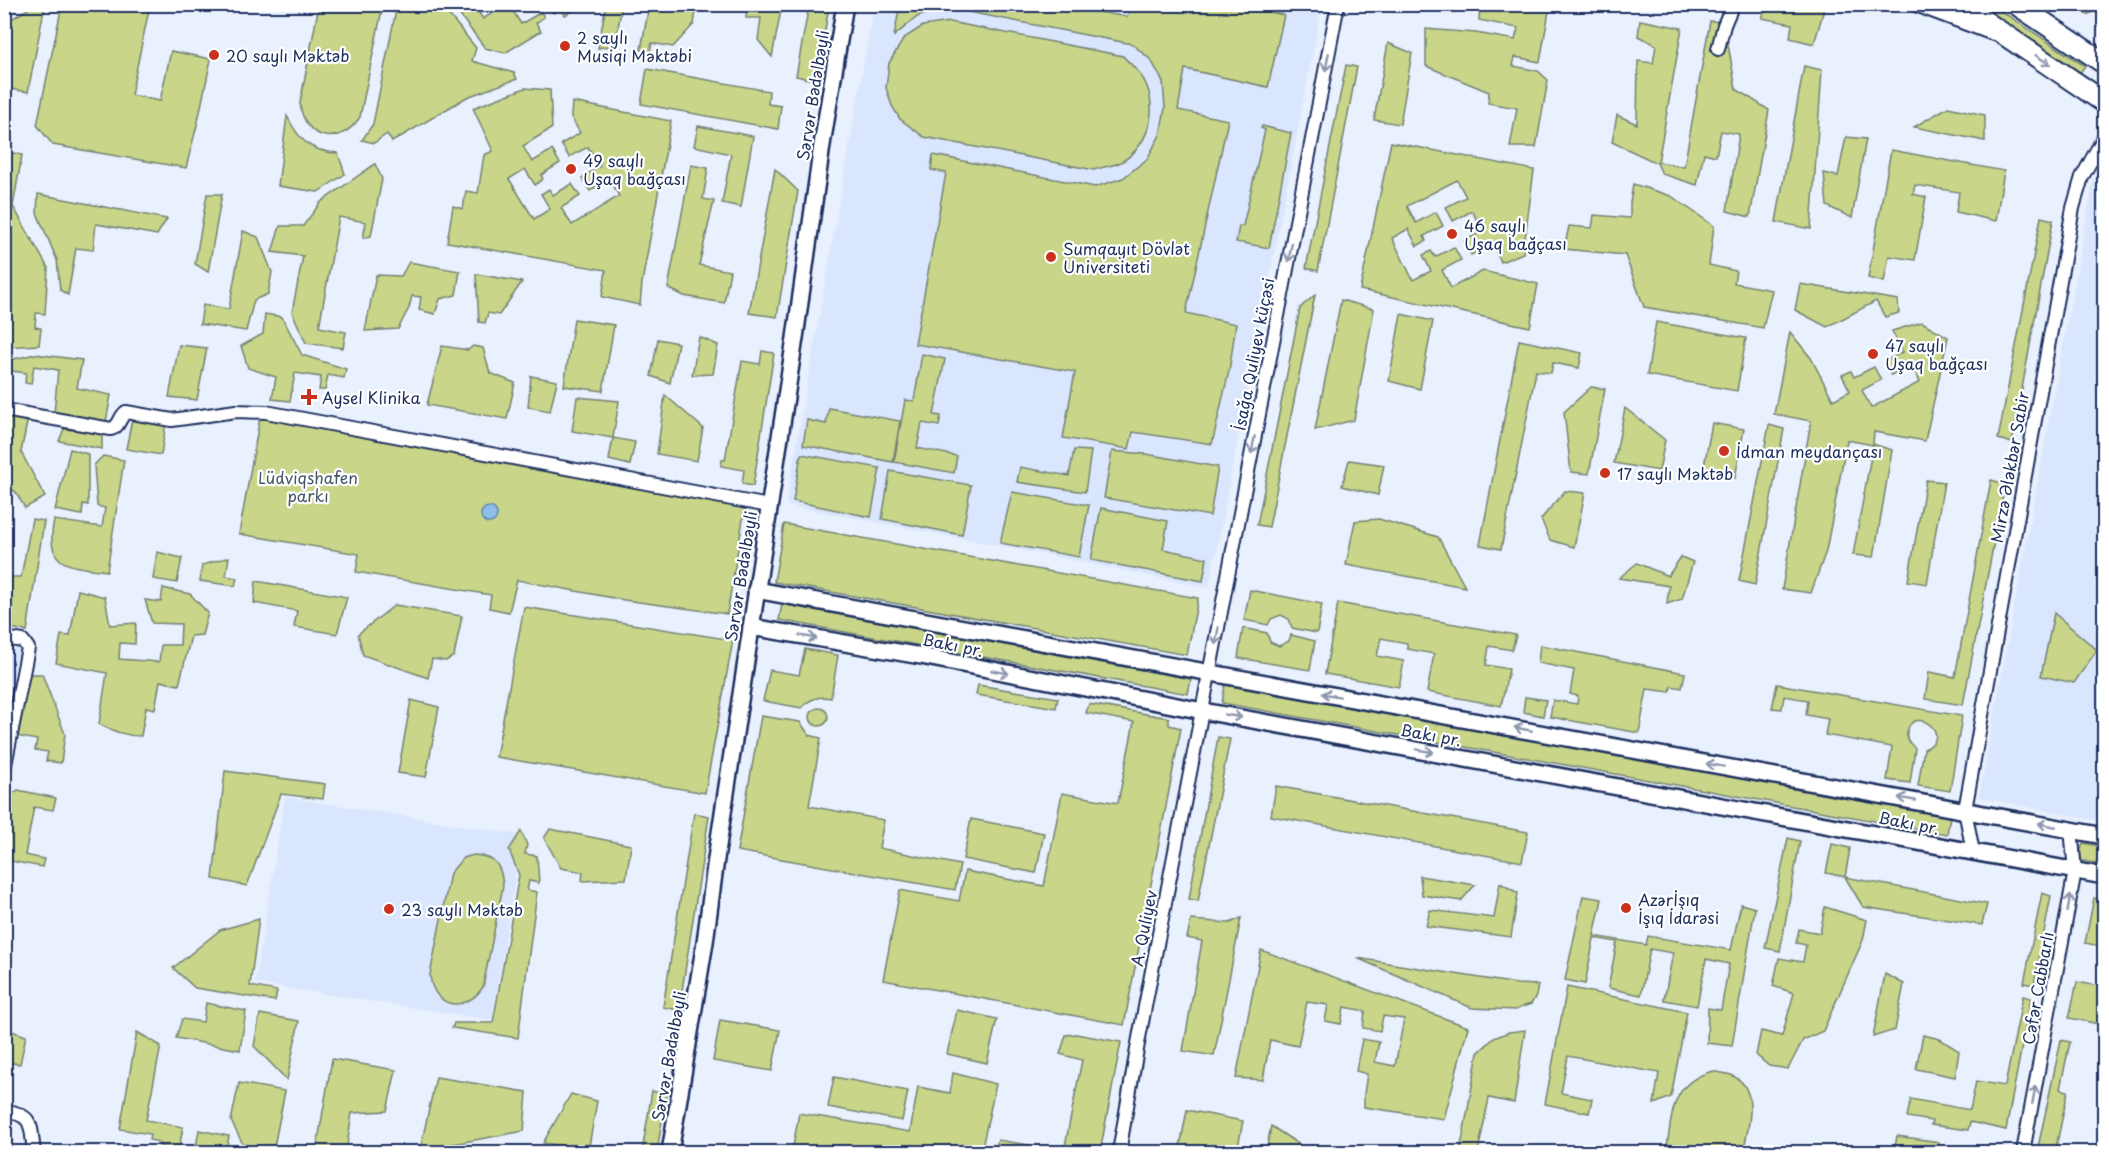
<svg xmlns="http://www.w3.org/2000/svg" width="2109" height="1157" font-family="'Playpen Sans',sans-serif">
  <rect width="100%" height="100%" fill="#e9f0fe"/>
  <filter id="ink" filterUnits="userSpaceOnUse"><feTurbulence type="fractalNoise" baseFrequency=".0167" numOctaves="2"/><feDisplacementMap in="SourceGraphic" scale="12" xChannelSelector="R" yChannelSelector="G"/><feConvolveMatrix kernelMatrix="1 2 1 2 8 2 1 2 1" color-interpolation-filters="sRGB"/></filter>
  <g filter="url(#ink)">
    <g fill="#dae6fd">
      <path d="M1099,4L1120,8L1121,4L1322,5L1209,588L1078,561L786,505L874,5Z"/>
      <path d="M2104,165V822L1979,797L2094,178Z"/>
      <path d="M5,647L20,650L5,713L4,647Z"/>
      <path d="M285,797L522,835L492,1020L255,983Z"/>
    </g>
    <g fill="#c9d588" stroke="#728273" stroke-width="1.5">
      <path d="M1230,4L1284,15L1268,87L1185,69L1178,110L1228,120L1186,313L1236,324L1229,371L1212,444L1133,432L1129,449L1063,438L1075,372L915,344L946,173L931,170L933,155L1095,187L1123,178L1147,159L1160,135L1165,108L1163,82L1151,60L1132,44L943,7L917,17L894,36L900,5H1060L1127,17L1130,5Z"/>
      <path d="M26,5H45L28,92L4,88L5,23L28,9Z"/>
      <path d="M62,5H150L131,95L160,101L171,51L211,59L198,121L186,168L53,145L37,125Z"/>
      <path d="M319,5H383L360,117C340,148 304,141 300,103Z"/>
      <path d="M397,5H441L476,48L472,61L514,73L517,79L467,97L392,142L387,134L374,143L362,140L373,124Z"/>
      <path d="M452,5H474L483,19L499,9L497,5H515L511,8L521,24L541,12L544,17L536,23L541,31L505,53L485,48Z"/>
      <path d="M553,5V4L591,5L590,9L579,7L565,15L561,9L553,13L550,7Z"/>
      <path d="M606,5H622L615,45L598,48Z"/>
      <path d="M649,5H697L694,24L673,47L652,43L650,52L641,50Z"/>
      <path d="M747,5H782L772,57L758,40L761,18H746Z"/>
      <path d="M809,5H829L817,81L796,76Z"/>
      <path d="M1480,5H1545L1549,11L1540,62L1515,57L1513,66L1538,71L1548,80L1536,147H1510L1517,108L1488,103L1489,92L1426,66V29L1476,33L1515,40L1518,28L1479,20Z"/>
      <path d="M1767,5H1817L1824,9L1814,44L1790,38L1792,24L1762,18Z"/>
      <path d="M1974,5H1992L2085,66L2079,74Z"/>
      <path d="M2071,5H2104V7L2087,15Z"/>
      <path d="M1640,20L1682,28L1658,162L1684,167L1710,21L1724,22L1736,89L1769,110L1750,217L1727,211L1739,134L1721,131L1716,156L1704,153L1697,185L1662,174L1657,163L1612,142L1617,115L1637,124L1638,61L1653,63L1656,45L1638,36Z"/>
      <path d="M950,22L1123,56C1128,62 1135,67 1139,73C1161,100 1152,145 1121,162C1113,166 1103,167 1094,170L924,137L900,119L892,106L886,88L889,63L904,38L923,26Z"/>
      <path d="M1388,43L1412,53L1400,124L1374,120Z"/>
      <path d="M1346,65L1357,67L1318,271L1306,268Z"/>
      <path d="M1804,66L1822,70L1811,229L1776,222Z"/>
      <path d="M647,69L769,91L768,104L781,106L778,129L641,104Z"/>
      <path d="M525,88L550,90L552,128L523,146L532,162L552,150L560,163L541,175L543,179L535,185L525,169L509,179L534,219L550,209L541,194L549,189L553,195L572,184L580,196L561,208L572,225L619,196L609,179L590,191L582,178L600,166L588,147L569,157L561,144L580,133L571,117L572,102L671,121L642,283L640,305L602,297L606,270L447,242L453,206L463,209L466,191L478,193L484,155L493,151L473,108Z"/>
      <path d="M1948,107L1985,115V141L1914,127Z"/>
      <path d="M287,116C299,140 310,152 338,153L345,174L318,192L278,186Z"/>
      <path d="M698,126L753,136L741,207L722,203L731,154L694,146Z"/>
      <path d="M1262,126L1291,133L1269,248L1236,242L1239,226H1243L1265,130L1261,128Z"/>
      <path d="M1846,137L1866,139L1852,218L1827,206L1824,173L1838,176Z"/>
      <path d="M1391,142L1534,170L1523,253L1501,262L1492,244L1471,255L1464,241L1483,231L1472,211L1453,221L1446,207L1466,197L1457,180L1407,206L1416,223L1436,212L1443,226L1424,236L1426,241L1417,246L1408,229L1392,238L1413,280L1431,271L1423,255L1431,251L1435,257L1454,247L1461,260L1442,270L1451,288L1483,271L1538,284L1530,327L1360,290Z"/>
      <path d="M1891,150L2004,171L1996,221L1956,212L1959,192L1915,185L1913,194L1926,197L1915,260L1889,256L1884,282L1868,278Z"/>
      <path d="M5,151L22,155L13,206L48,268L45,314L36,313L35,327L41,328L39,345L5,347Z"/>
      <path d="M375,164L382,179L371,236L363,238L366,222L339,217L319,327L346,332L343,348L306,343L292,312L303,256L272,252L280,226H303L321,202Z"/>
      <path d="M691,165L708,168L703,199L714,201L699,265L730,271L724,303L684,296L668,288Z"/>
      <path d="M775,169L798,191L777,317L749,313Z"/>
      <path d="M1633,184L1671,196L1714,226L1709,265L1736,271L1734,283L1772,290L1763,328L1644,307L1625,255L1564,249L1569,226L1592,228L1594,215L1630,218V203Z"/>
      <path d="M38,194L167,219L157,235L96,224L93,250L76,248L68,295L60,290L57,260L37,213Z"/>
      <path d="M207,194H222L208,272L195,264Z"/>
      <path d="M2041,217L2053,220L2012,443L1998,439Z"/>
      <path d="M243,231L258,237L272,272L268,294L254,300L246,331L200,324L203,305L229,309Z"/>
      <path d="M409,262L460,271L456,295L440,299L435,314L419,310L421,297L412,296L409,308L398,329L365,331L376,275L401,276Z"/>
      <path d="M476,274L522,282L499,315L488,313L485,323L479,322Z"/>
      <path d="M1800,284L1898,300L1899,313L1885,317L1876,301L1827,327L1795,310Z"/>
      <path d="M1315,295L1269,527L1257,525L1300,308Z"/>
      <path d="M1341,300L1374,309L1354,420L1315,430Z"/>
      <path d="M265,314L282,317L302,355L346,369L344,378L328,375L325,390H319L321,377L295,373L290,401L272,399L276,377L248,368L241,346L263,334Z"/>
      <path d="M1401,314L1433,321L1420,389L1389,381Z"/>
      <path d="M574,319L614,325L603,391L564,386Z"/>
      <path d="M1656,322L1746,338L1737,391L1647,375Z"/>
      <path d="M1922,322L1948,337L1925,441L1874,432L1873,444L1892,450L1874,557L1853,555L1873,445L1847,440L1826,551L1811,593L1782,589L1811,421L1774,414L1790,332L1811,358L1833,400L1850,391L1842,375L1851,371L1854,377L1874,367L1881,380L1862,390L1871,408L1920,382L1911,365L1891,375L1884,362L1903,352L1892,331Z"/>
      <path d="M699,337L718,345L713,374L692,375Z"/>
      <path d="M658,339L678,343L670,383L651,376Z"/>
      <path d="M1519,340L1582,353L1579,368L1553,363L1551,373L1536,371L1501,549L1480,545Z"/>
      <path d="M179,345L207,348L197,400L169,397Z"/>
      <path d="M442,346L468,350L473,346L483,348L490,373L515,383L507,419L427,405Z"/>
      <path d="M762,351L774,353L753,486L742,484L744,470L721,466L722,460H725L742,361L760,364Z"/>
      <path d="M35,354L82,360L77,388L111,395L106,422L54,413L58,370L34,366L31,384L25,383L26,373L4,370L10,360Z"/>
      <path d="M922,354L945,359L934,415L941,416L939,426L922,423L917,448L957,456L954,473L894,462L905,400L914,401Z"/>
      <path d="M531,376L557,381L550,411L528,407Z"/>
      <path d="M1591,387L1605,389L1589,474L1571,472L1564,412Z"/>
      <path d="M665,395L703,428L697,461L657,454Z"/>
      <path d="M577,397L619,401L613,438L635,442L630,465L609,460L613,438L572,431Z"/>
      <path d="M829,408L900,421L893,462L803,445L807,420L826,424Z"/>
      <path d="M1625,408L1665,440L1659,471L1614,463Z"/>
      <path d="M4,414L28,418L21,452L45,497L25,508L15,491L5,489Z"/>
      <path d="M260,417L745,507L727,614L624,600L517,580L509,612L489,608L491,595L356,572L359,554L239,534Z"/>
      <path d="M132,419L166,423L161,455L126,449Z"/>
      <path d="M1712,423L1744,429L1735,478L1703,472Z"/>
      <path d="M1769,425L1784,429L1755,585L1739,581Z"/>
      <path d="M64,429L102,433V449L59,441Z"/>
      <path d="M70,449L88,454V505L83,504L82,515L55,510Z"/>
      <path d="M1074,450L1091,451L1085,492L1017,482L1020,467L1069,476Z"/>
      <path d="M1112,451L1146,454L1218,467L1210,516L1104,498Z"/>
      <path d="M801,454L880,468L871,517L793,501Z"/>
      <path d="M103,456L124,460L107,571C68,566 44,567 54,520L102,527L105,508L97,506L94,465Z"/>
      <path d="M1349,460L1384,465L1378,495L1342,486Z"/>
      <path d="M890,471L971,485L962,535L882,519Z"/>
      <path d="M1926,480L1944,482L1927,584L1908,581Z"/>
      <path d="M1991,480L2005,484L1963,705L1925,699L1929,672L1955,677Z"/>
      <path d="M1565,491L1585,493L1574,547L1550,540L1541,519Z"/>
      <path d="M1012,492L1089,505L1079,557L1000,543Z"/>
      <path d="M1101,508L1168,521L1163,549L1207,558L1203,581L1091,560Z"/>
      <path d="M32,519L44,521L27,631L5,627L4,577H21Z"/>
      <path d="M1379,519L1438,537L1465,587L1346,565L1355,521Z"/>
      <path d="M784,524L1198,598L1187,655L774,582Z"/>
      <path d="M157,552L182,558L177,583L153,579Z"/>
      <path d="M229,557L226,576L237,578L235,586L200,581L202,565Z"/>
      <path d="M1681,557L1693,562L1682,599L1667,604L1669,586L1619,578L1637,563L1668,576Z"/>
      <path d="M256,581L347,597L337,634L294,627L297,611L254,603Z"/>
      <path d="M163,588L190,594L208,613L202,635L191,636L179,685L160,681L155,709L146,707L141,736C125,736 113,731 99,724L107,673L56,663L61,635L70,636L78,590L105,597L110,625L136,623L135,644L120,643L119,659L159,662L161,645H180L181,624L152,623L145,600L161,602Z"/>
      <path d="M1250,590L1322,604L1317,633L1292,628L1289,619L1281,615L1271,619L1268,625L1244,620Z"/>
      <path d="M1338,603L1516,635L1512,650L1489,646L1486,665L1509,669L1501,706L1427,692L1434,654L1407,649V643L1381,638L1377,656L1404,661L1399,687L1325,674Z"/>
      <path d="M782,604L1191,679L1188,694L779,620Z"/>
      <path d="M395,605L462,616L454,656L446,661L432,659L428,678L363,655L358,634Z"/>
      <path d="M524,607L733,640L705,793L496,757Z"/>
      <path d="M2054,613L2097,650L2074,683L2041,676Z"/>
      <path d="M1243,628L1267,633L1270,642L1279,646L1289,641L1291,635L1315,641L1310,670L1238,658Z"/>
      <path d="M1540,645L1685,673L1682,688L1671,686L1670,692L1647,689L1639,733L1550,717L1553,700L1577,704L1578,696L1570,694L1574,670L1538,663Z"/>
      <path d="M805,649L838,655L831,698C819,696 810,698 802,708L763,701L770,670L799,675Z"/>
      <path d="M29,674H42L65,734L61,763L46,761L48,752L35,750L37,740L16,736Z"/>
      <path d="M1777,684L1962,716L1950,791L1918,786L1924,749C1956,736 1913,703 1907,732C1906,739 1909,743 1915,748L1910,783L1887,780L1892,747L1825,735L1828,719L1806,715L1808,700L1784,696L1782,709L1772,708Z"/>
      <path d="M978,685L1058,698L1056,708L976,695Z"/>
      <path d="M1225,685L1950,816L1947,834L1222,703Z"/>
      <path d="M1525,697L1546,700L1543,716L1523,712Z"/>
      <path d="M411,700L439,707L426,777L398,773Z"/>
      <path d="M1089,704L1169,718V725L1181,728L1124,1025L883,980L900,890L959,901L965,871L1044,886L1062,793L1118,803L1134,722L1086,713Z"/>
      <circle cx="819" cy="717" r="9"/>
      <path d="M761,716L800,722L809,735L821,738L809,806L884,820L879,848L960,865L955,890L737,851Z"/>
      <path d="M1218,737L1230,739L1198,901L1189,899Z"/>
      <path d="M225,771L325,784L323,799L281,794L247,886L213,879Z"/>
      <path d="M1276,786L1528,832L1522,862L1271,816Z"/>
      <path d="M18,790L56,798L53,810L34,807L25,855L44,859L42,867L5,860L4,811L8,796Z"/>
      <path d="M694,813L709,816L679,1010L663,1007Z"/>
      <path d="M971,819L1044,833L1036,873L963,859Z"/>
      <path d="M550,829L631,845L626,879L582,881L583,872L561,868L544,838Z"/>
      <path d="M521,831L527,845L525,854L537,856L539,883L529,881L527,890L537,892L518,1038L452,1028L454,1023H493L519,875L509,850Z"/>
      <path d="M1788,838L1800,841L1780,951L1765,948Z"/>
      <path d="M2083,843L2104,847V865L2078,860Z"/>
      <path d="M1832,844L1850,848L1845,877L1987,904L1982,925L1863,907L1845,877L1826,873Z"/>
      <path d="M474,855C496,857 501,864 503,886L483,987C465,1014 433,1008 430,975L450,873L463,858Z"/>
      <path d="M1420,876L1475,885L1461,901L1422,895Z"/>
      <path d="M1500,883L1518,893L1511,937L1426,926L1430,910L1494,918Z"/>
      <path d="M2042,893L2051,896L2034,985L2024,983Z"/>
      <path d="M1583,896L1602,899L1594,936L1646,945L1648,936L1731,950L1741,904L1755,908L1732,1046L1707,1043L1708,1008L1721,1010L1729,964L1706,959L1697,1006L1664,1000L1673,953L1650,949L1641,995L1608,988L1617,942L1594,938L1585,984L1565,980Z"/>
      <path d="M2094,898L2104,900V947L2085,943Z"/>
      <path d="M1825,907L1867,920L1863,940L1823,1031L1803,1040L1788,1069L1769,1066L1756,1055L1761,1031L1782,1036L1794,993L1773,986L1779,958L1803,962L1806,945L1796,943L1799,929L1820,933Z"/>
      <path d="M1241,918L1214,1056L1183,1051L1202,941L1187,938L1191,920L1230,923Z"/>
      <path d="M259,919L250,986L277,991L275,1001L195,988L173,968L220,930Z"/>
      <path d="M1261,950L1468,1027L1444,1119L1364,1107V1094L1367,1074L1356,1071L1362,1039L1379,1042L1375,1062L1395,1066L1404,1019L1383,1016L1380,1031L1363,1028L1365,1011L1344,1007L1341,1024L1325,1021L1328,1005L1307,1002L1298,1046L1270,1040L1263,1080L1236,1078Z"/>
      <path d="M1357,958L1517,984L1538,985L1536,996L1531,1004L1522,1007L1516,1010L1472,1008Z"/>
      <path d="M1885,974L1904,984L1895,1030L1873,1037Z"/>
      <path d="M2077,982L2104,987V1025L2069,1018Z"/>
      <path d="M1567,987L1687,1012L1671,1097L1654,1104L1659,1073L1568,1056L1561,1093L1592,1099L1589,1113L1545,1104Z"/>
      <path d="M2023,996L2031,998L2006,1130L1970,1122L1968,1130L1931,1125L1932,1121L1907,1117L1911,1099L1970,1110L1976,1081L2005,1086Z"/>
      <path d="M206,1003L246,1011L240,1050L176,1038L182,1019L203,1022Z"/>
      <path d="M957,1010L997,1019L987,1063L947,1054Z"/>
      <path d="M260,1014L299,1021L287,1080L254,1046Z"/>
      <path d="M720,1020L780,1030L772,1071L713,1061Z"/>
      <path d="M9,1030L26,1036L20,1064L5,1062V1035H8Z"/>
      <path d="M1525,1030L1514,1103L1489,1098L1478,1152H1460L1478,1053L1494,1038L1509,1032Z"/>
      <path d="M137,1032L161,1046L146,1120L183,1127L179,1149L159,1146L160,1142L149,1140L150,1134L120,1129Z"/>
      <path d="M1076,1034L1121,1042L1100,1152H995L998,1140L1064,1151L1082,1060L1060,1054L1066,1035Z"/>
      <path d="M1923,1035L1940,1039L1959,1051L1955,1077L1916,1069Z"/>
      <path d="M2061,1040L2070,1042L2060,1089L2068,1091L2055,1152H2037Z"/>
      <path d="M332,1059L396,1070L387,1111L352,1113L346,1152H316Z"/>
      <path d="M1713,1071C1719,1073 1726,1073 1731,1075C1761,1087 1748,1130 1743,1152H1666C1673,1115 1669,1083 1713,1071Z"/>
      <path d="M953,1073L996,1084L981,1152H792L799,1113L910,1132L918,1087L950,1093Z"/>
      <path d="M436,1077L527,1092L524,1131L420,1150Z"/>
      <path d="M834,1077L908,1091L902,1121L828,1107Z"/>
      <path d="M239,1083L285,1091L273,1152H247L231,1121Z"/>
      <path d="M652,1091L666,1095L657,1152H642Z"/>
      <path d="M571,1094L597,1101L588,1152H571V1147L543,1143Z"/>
      <path d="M1187,1110L1243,1121L1237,1152H1179Z"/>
      <path d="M1271,1126L1303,1147V1152H1266Z"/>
      <path d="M199,1130L229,1136L226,1152H195Z"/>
      <path d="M1897,1136L1939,1142L1938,1152H1894Z"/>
    </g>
    <circle fill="#8dbfe9" stroke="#5f85b1" stroke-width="1.5" cx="489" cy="515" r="8"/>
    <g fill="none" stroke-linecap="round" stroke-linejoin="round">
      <defs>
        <g id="minor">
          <path d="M1913,4L1993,34"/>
          <path d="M1718,49L1724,25L1733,4"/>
          <path d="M4,410L111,429C120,427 119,417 126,412L172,420L236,411L266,412L769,506"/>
          <path d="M4,638L23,641L28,648L4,770"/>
          <path d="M1973,852L1965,810L2073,208L2082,177L2104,137"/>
          <path d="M4,1110C35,1116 30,1125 34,1152"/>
          <path d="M1119,1152L1139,1038L1338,4"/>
          <path d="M2023,1152L2075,871L2071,829"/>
        </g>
        <g id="tertiary">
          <path d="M756,590L2104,836"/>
          <path d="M751,627L921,656L1203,711L2104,876"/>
          <path d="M670,1152L705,942L716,859L795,338L822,145L845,4"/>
        </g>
        <g id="primary">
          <path d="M1959,4L2104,102"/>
          <path d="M2016,4L2104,63"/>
        </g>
      </defs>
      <use href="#minor" stroke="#1b2f5e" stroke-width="16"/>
      <use href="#tertiary" stroke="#1b2f5e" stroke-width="20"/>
      <use href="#primary" stroke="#1b2f5e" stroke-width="24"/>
      <use href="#minor" stroke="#fff" stroke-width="12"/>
      <use href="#tertiary" stroke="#fff" stroke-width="15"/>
      <use href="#primary" stroke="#fff" stroke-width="20"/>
    </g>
    <defs><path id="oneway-shaft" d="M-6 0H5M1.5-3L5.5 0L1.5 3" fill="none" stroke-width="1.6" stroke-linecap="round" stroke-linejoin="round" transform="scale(1.5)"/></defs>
    <g stroke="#8d97ae">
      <use href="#oneway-shaft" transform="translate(2043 60) rotate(34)"/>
      <use href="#oneway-shaft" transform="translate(1327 62) rotate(101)"/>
      <use href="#oneway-shaft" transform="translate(1290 253) rotate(101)"/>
      <use href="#oneway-shaft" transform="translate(1253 445) rotate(101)"/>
      <use href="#oneway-shaft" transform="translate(1217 636) rotate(100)"/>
      <use href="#oneway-shaft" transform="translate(808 637) rotate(10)"/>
      <use href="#oneway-shaft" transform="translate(1000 672) rotate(11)"/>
      <use href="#oneway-shaft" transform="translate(1331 695) rotate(-170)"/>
      <use href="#oneway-shaft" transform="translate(1233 716) rotate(10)"/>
      <use href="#oneway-shaft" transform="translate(1523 729) rotate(-169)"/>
      <use href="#oneway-shaft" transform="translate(1425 751) rotate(10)"/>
      <use href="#oneway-shaft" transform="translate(1715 765) rotate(-170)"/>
      <use href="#oneway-shaft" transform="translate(1907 799) rotate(-170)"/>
      <use href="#oneway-shaft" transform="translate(2047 825) rotate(-169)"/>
      <use href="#oneway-shaft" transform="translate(2069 903) rotate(-80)"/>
      <use href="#oneway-shaft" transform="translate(2034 1095) rotate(-79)"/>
    </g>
  </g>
  <g fill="#c8321e" stroke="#fff" stroke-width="2">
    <circle cx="565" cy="46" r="6"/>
    <circle cx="214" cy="55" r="6"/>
    <circle cx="571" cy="169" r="6"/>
    <circle cx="1452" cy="234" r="6"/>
    <circle cx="1051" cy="257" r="6"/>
    <circle cx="1873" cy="354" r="6"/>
    <path d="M306 388h6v6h6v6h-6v6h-6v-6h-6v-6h6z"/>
    <circle cx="1724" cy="451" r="6"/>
    <circle cx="1605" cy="473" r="6"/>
    <circle cx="1626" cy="908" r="6"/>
    <circle cx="389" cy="909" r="6"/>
  </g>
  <g text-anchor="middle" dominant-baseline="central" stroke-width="4.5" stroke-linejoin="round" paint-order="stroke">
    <g font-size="16" fill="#1b2f5e" stroke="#fff" text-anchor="start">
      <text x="577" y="37">2 saylı<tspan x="577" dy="18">Musiqi Məktəbi</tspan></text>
      <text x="226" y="55">20 saylı Məktəb</text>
      <text x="583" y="160">49 saylı<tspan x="583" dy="18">Uşaq bağçası</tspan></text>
      <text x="1464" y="225">46 saylı<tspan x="1464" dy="18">Uşaq bağçası</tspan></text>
      <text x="1063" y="248">Sumqayıt Dövlət<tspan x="1063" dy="18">Universiteti</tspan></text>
      <text x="1885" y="345">47 saylı<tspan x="1885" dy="18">Uşaq bağçası</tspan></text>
      <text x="322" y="397">Aysel Klinika</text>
      <text x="1736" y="451">İdman meydançası</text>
      <text x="1617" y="473">17 saylı Məktəb</text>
      <text x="1638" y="899">Azərİşıq<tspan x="1638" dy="18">İşıq İdarəsi</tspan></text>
      <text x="401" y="909">23 saylı Məktəb</text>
    </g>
    <g font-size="16" fill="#1b2f5e" stroke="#fff">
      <text transform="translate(812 95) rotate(-81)">Sərvər Bədəlbəyli</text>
      <text transform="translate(1253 354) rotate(-79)">İsağa Quliyev küçəsi</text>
      <text transform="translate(2009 467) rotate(-80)">Mirzə Ələkbər Sabir</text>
      <text transform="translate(740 576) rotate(-81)">Sərvər Bədəlbəyli</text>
      <text transform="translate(953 644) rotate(11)">Bakı pr.</text>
      <text transform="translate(1431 734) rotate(10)">Bakı pr.</text>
      <text transform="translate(1909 822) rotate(11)">Bakı pr.</text>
      <text transform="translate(1143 928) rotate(-79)">A. Quliyev</text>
      <text transform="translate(2037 988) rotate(-80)">Cəfər Cabbarlı</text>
      <text transform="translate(668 1056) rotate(-80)">Sərvər Bədəlbəyli</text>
    </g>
    <g font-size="16" fill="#465868" stroke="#fff">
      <text x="308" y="477">Lüdviqshafen<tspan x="308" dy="18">parkı</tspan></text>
    </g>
  </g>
  <rect width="2109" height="1157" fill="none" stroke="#fff" stroke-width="24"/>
  <rect x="12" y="12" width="2085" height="1133" fill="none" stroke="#1b2f5e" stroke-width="2" filter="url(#ink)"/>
</svg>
